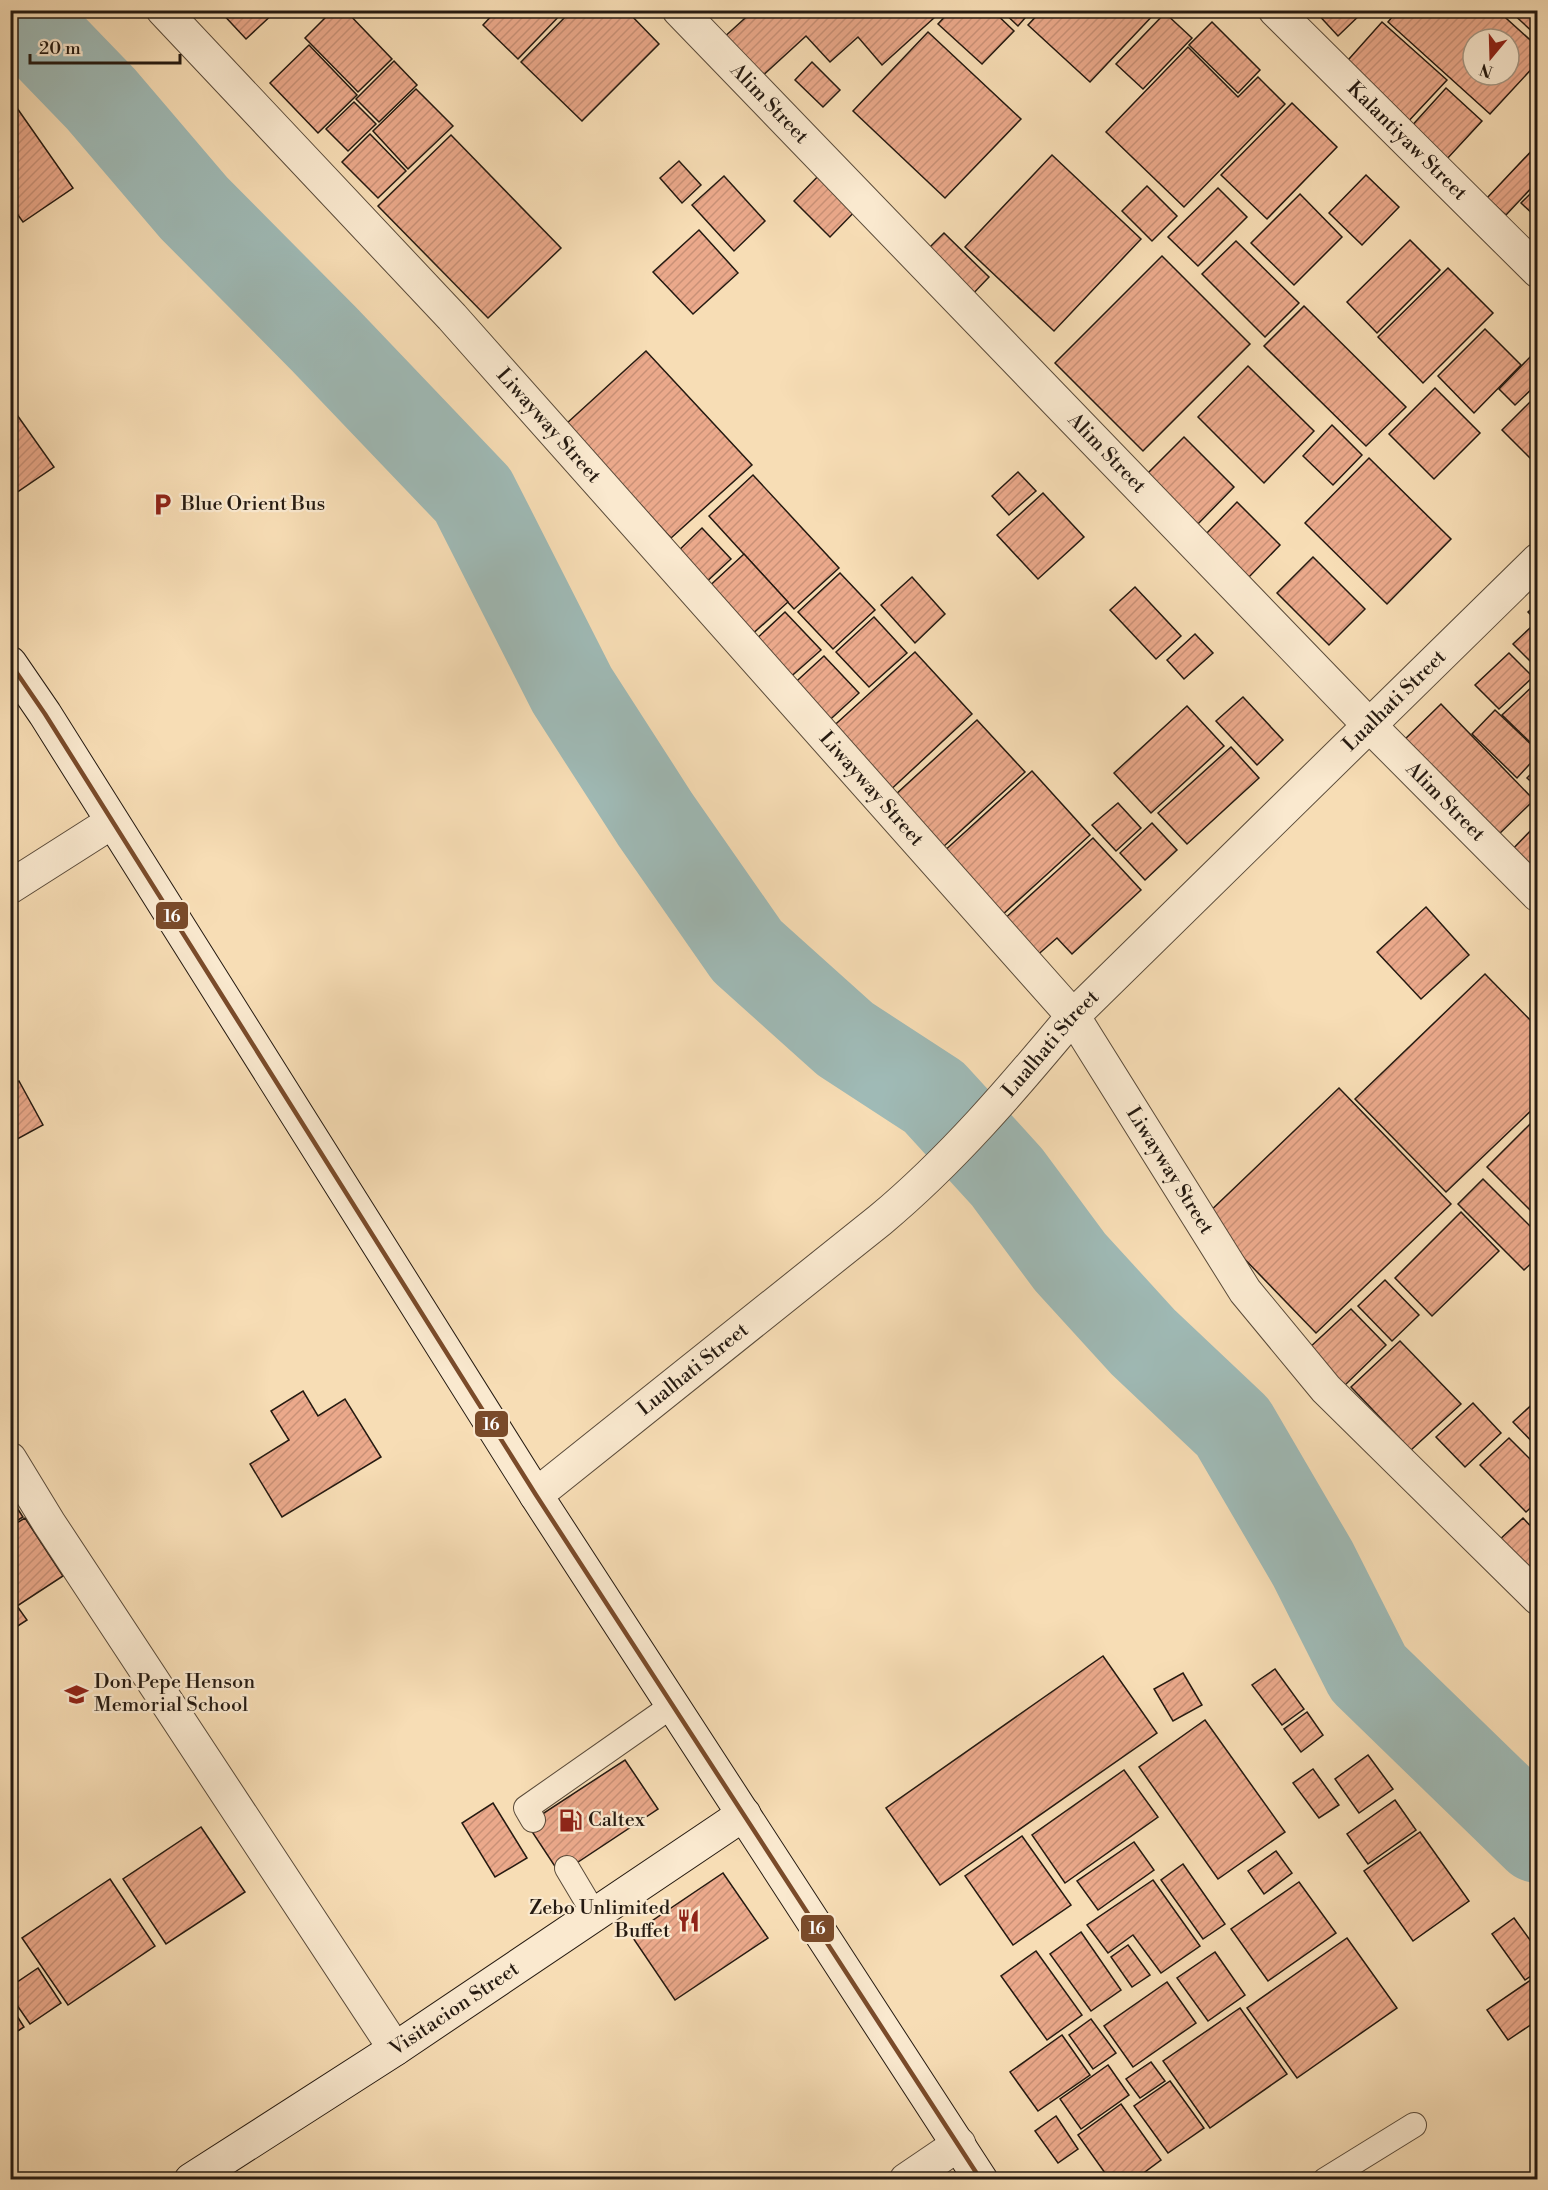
<svg xmlns="http://www.w3.org/2000/svg" width="1548" height="2190" font-family="'Libre Bodoni',serif">
  <defs>
    <pattern id="building-hatch" width="6" height="6" patternUnits="userSpaceOnUse" patternTransform="scale(1.5)"><rect width="6" height="6" fill="#eba98b"/><path d="M-1 1l2-2M0 6l6-6M5 7l2-2" fill="none" stroke="#c99177"/></pattern>
  </defs>
  <rect width="100%" height="100%" fill="#f7ddb5"/>
  <filter id="stains"><feTurbulence type="fractalNoise" baseFrequency=".00333" numOctaves="4"/><feColorMatrix values="0 0 0 0 .2 0 0 0 0 .09 0 0 0 0 .02 0 0 0 .5 -.17"/></filter>
  <radialGradient id="worn" r=".72"><stop offset=".6" stop-color="#630" stop-opacity="0"/><stop offset="1" stop-color="#630" stop-opacity=".3"/></radialGradient>
  <g fill="none" stroke-linecap="round" stroke-linejoin="round">
    <path stroke="#9fbab6" stroke-width="90" d="M15,10L101,99L194,208L324,339L473,495L572,690L655,819L747,951L845,1039L934,1097L1007,1177L1070,1262L1143,1342L1233,1427L1313,1564L1368,1673L1538,1838"/>
  </g>
  <g fill="url(#building-hatch)" stroke="#251a11" stroke-width="1.5" fill-rule="evenodd">
    <path d="M219,10H277L246,39Z"/>
    <path d="M333,10H345L392,59L358,92L305,38Z"/>
    <path d="M497,10H565L518,59L483,25Z"/>
    <path d="M572,10H626L659,44L582,121L521,62Z"/>
    <path d="M754,10H928L935,17L882,65L858,37L830,62L806,36L758,80L721,40Z"/>
    <path d="M951,10H992L1014,31L982,64L938,24Z"/>
    <path d="M1001,10H1032L1018,26Z"/>
    <path d="M1042,10H1155L1156,12L1090,82L1028,25Z"/>
    <path d="M1314,10H1365L1338,36Z"/>
    <path d="M1398,10H1497L1538,47V62L1490,114L1388,22ZM1473,39H1509V75H1473Z"/>
    <path d="M1509,10H1538V37Z"/>
    <path d="M1165,13L1192,38L1143,89L1116,64Z"/>
    <path d="M1212,22L1260,70L1238,93L1189,45Z"/>
    <path d="M1382,22L1447,80L1404,126L1341,68Z"/>
    <path d="M928,32L1021,119L945,198L853,111Z"/>
    <path d="M309,45L357,95L318,133L270,83Z"/>
    <path d="M1188,47L1238,97L1258,77L1285,104L1184,207L1106,132Z"/>
    <path d="M394,61L417,85L379,122L356,99Z"/>
    <path d="M812,62L840,90L823,107L795,80Z"/>
    <path d="M1446,88L1482,121L1445,161L1409,129Z"/>
    <path d="M416,89L453,126L408,169L373,131Z"/>
    <path d="M10,98L73,188L23,222L10,204Z"/>
    <path d="M354,102L376,124L348,151L326,129Z"/>
    <path d="M1292,103L1337,147L1267,219L1221,175Z"/>
    <path d="M370,134L406,171L378,198L342,162Z"/>
    <path d="M451,135L561,248L488,318L378,206Z"/>
    <path d="M1538,144V181L1506,215L1487,198Z"/>
    <path d="M1052,155L1141,239L1054,331L965,247Z"/>
    <path d="M679,161L701,185L682,203L660,178Z"/>
    <path d="M825,169L861,205L830,237L794,201Z"/>
    <path d="M1366,175L1399,207L1362,245L1329,213Z"/>
    <path d="M724,176L765,221L734,251L692,205Z"/>
    <path d="M1147,186L1177,216L1152,241L1122,211Z"/>
    <path d="M1538,186V219L1521,203Z"/>
    <path d="M1218,188L1247,217L1198,266L1168,237Z"/>
    <path d="M1300,194L1342,237L1294,285L1251,243Z"/>
    <path d="M699,230L738,273L693,314L653,272Z"/>
    <path d="M944,233L989,277L969,298L924,253Z"/>
    <path d="M1410,240L1440,270L1377,333L1347,302Z"/>
    <path d="M1236,241L1299,303L1265,337L1202,274Z"/>
    <path d="M1162,256L1250,344L1143,451L1055,363Z"/>
    <path d="M1448,268L1493,313L1423,383L1378,337Z"/>
    <path d="M1304,306L1406,407L1366,446L1264,346Z"/>
    <path d="M1485,329L1521,365L1474,413L1438,376Z"/>
    <path d="M646,351L752,465L671,538L566,424Z"/>
    <path d="M1532,355L1538,361V383L1515,405L1499,389Z"/>
    <path d="M1248,366L1314,431L1264,483L1198,417Z"/>
    <path d="M1435,388L1480,433L1434,479L1389,434Z"/>
    <path d="M1538,394V463L1536,464L1502,430Z"/>
    <path d="M10,405L54,467L10,497Z"/>
    <path d="M1332,425L1362,455L1333,485L1303,456Z"/>
    <path d="M1184,437L1234,487L1194,528L1143,478Z"/>
    <path d="M1369,458L1451,539L1387,604L1305,523Z"/>
    <path d="M1018,472L1036,491L1009,515L992,496Z"/>
    <path d="M753,475L839,568L794,609L709,516Z"/>
    <path d="M1043,493L1084,537L1038,579L997,535Z"/>
    <path d="M1237,502L1280,545L1248,578L1205,535Z"/>
    <path d="M702,528L731,559L701,587L672,557Z"/>
    <path d="M744,554L788,602L748,638L704,591Z"/>
    <path d="M1313,557L1365,609L1329,645L1277,593Z"/>
    <path d="M840,573L875,610L833,649L798,612Z"/>
    <path d="M912,577L945,614L915,643L881,605Z"/>
    <path d="M1135,587L1181,636L1156,659L1110,610Z"/>
    <path d="M1538,603V622L1528,612Z"/>
    <path d="M785,612L821,650L786,681L751,644Z"/>
    <path d="M874,617L907,653L869,687L836,652Z"/>
    <path d="M1531,627L1538,634L1537,668L1513,644Z"/>
    <path d="M1195,634L1213,653L1184,679L1167,660Z"/>
    <path d="M915,652L972,714L885,795L827,732Z"/>
    <path d="M1509,653L1533,677L1499,709L1475,685Z"/>
    <path d="M824,656L859,693L821,728L787,690Z"/>
    <path d="M1535,684L1538,687V750L1502,715Z"/>
    <path d="M1243,697L1283,740L1257,765L1216,721Z"/>
    <path d="M1441,704L1534,800L1494,839L1400,744Z"/>
    <path d="M1187,706L1224,746L1151,813L1114,773Z"/>
    <path d="M1495,710L1538,751V755L1517,778L1472,734Z"/>
    <path d="M977,720L1025,772L943,847L895,795Z"/>
    <path d="M1231,747L1259,778L1187,844L1158,813Z"/>
    <path d="M1538,767V788L1527,778Z"/>
    <path d="M1032,771L1090,835L1000,917L941,854Z"/>
    <path d="M1118,803L1141,828L1116,851L1092,825Z"/>
    <path d="M1152,823L1177,850L1145,880L1120,853Z"/>
    <path d="M1538,823V885L1506,856Z"/>
    <path d="M1093,838L1141,890L1072,954L1057,938L1034,958L1001,922Z"/>
    <path d="M1426,907L1469,955L1421,999L1377,952Z"/>
    <path d="M1485,974L1538,1028V1104L1446,1192L1355,1099Z"/>
    <path d="M19,1081L43,1125L10,1143V1086Z"/>
    <path d="M1339,1088L1451,1204L1316,1333L1204,1217Z"/>
    <path d="M1538,1116V1218L1487,1167Z"/>
    <path d="M1483,1179L1538,1234V1257L1524,1270L1458,1204Z"/>
    <path d="M1461,1212L1499,1251L1432,1316L1395,1278Z"/>
    <path d="M1385,1280L1419,1315L1392,1341L1358,1306Z"/>
    <path d="M1351,1309L1386,1345L1343,1387L1307,1350Z"/>
    <path d="M1400,1341L1461,1404L1411,1450L1351,1387Z"/>
    <path d="M303,1391L318,1416L345,1399L381,1457L282,1517L250,1464L289,1440L271,1411Z"/>
    <path d="M1538,1399V1448L1513,1422Z"/>
    <path d="M1473,1403L1501,1433L1465,1467L1436,1437Z"/>
    <path d="M1509,1438L1538,1467V1501L1526,1512L1480,1465Z"/>
    <path d="M10,1497L23,1517L10,1525Z"/>
    <path d="M25,1518L63,1576L17,1606L27,1620L10,1631V1527Z"/>
    <path d="M1523,1518L1538,1534V1564L1528,1573L1497,1542Z"/>
    <path d="M1103,1656L1157,1733L940,1885L886,1808Z"/>
    <path d="M1275,1669L1304,1709L1282,1725L1252,1685Z"/>
    <path d="M1183,1673L1202,1705L1173,1721L1154,1689Z"/>
    <path d="M1307,1712L1323,1735L1301,1752L1284,1729Z"/>
    <path d="M1205,1720L1285,1832L1218,1879L1139,1767Z"/>
    <path d="M1368,1755L1393,1789L1359,1813L1335,1779Z"/>
    <path d="M625,1760L658,1809L560,1874L527,1824Z"/>
    <path d="M1313,1769L1339,1805L1319,1818L1293,1783Z"/>
    <path d="M1124,1770L1158,1817L1065,1883L1032,1835Z"/>
    <path d="M1395,1800L1416,1830L1368,1864L1347,1834Z"/>
    <path d="M493,1803L527,1858L495,1877L462,1823Z"/>
    <path d="M201,1827L245,1892L166,1944L123,1879Z"/>
    <path d="M1420,1832L1469,1901L1413,1941L1364,1871Z"/>
    <path d="M1022,1836L1071,1905L1013,1945L965,1876Z"/>
    <path d="M1134,1842L1154,1870L1098,1910L1077,1881Z"/>
    <path d="M1276,1851L1292,1873L1264,1894L1248,1871Z"/>
    <path d="M1183,1864L1225,1924L1203,1939L1161,1880Z"/>
    <path d="M723,1873L768,1938L675,2000L631,1935Z"/>
    <path d="M110,1879L155,1946L68,2005L22,1938Z"/>
    <path d="M1153,1880L1200,1946L1161,1973L1133,1935L1108,1953L1087,1925Z"/>
    <path d="M1299,1882L1336,1933L1268,1981L1231,1929Z"/>
    <path d="M1514,1918L1538,1951V1971L1525,1980L1492,1934Z"/>
    <path d="M1081,1932L1121,1990L1091,2011L1050,1954Z"/>
    <path d="M1347,1938L1397,2008L1297,2078L1247,2008Z"/>
    <path d="M1128,1945L1150,1975L1132,1987L1111,1957Z"/>
    <path d="M1036,1951L1082,2015L1047,2040L1001,1976Z"/>
    <path d="M1215,1952L1245,1995L1208,2021L1177,1978Z"/>
    <path d="M38,1968L61,2003L30,2024L10,1995V1987Z"/>
    <path d="M1538,1975V2020L1508,2040L1487,2010Z"/>
    <path d="M1167,1982L1196,2023L1133,2067L1104,2026Z"/>
    <path d="M10,2005L24,2027L10,2036Z"/>
    <path d="M1240,2008L1287,2074L1210,2128L1163,2061Z"/>
    <path d="M1091,2019L1116,2053L1093,2069L1069,2035Z"/>
    <path d="M1062,2035L1090,2075L1038,2111L1010,2072Z"/>
    <path d="M1151,2062L1165,2081L1140,2098L1126,2079Z"/>
    <path d="M1108,2065L1129,2095L1081,2129L1060,2099Z"/>
    <path d="M1170,2081L1204,2128L1168,2153L1134,2106Z"/>
    <path d="M1121,2104L1161,2160L1134,2180H1110L1078,2135Z"/>
    <path d="M1056,2116L1078,2149L1058,2163L1035,2131Z"/>
  </g>
  <g fill="none" stroke-linecap="round" stroke-linejoin="round">
    <defs>
      <g id="lane">
        <path d="M533,1820L526,1808L673,1705"/>
        <path d="M567,1868L595,1915"/>
        <path d="M1325,2180L1414,2125"/>
      </g>
      <g id="street">
        <path id="s1" d="M163,10L452,317L1073,1016L1245,1291L1326,1389L1538,1598"/>
        <path id="s2" d="M679,10L1369,725L1538,895"/>
        <path id="s3" d="M1275,10L1538,271"/>
        <path d="M10,887L112,822"/>
        <path d="M10,1459L49,1523L395,2049"/>
        <path id="s4" d="M536,1495L880,1220C952,1160 1013,1088 1073,1016L1538,560"/>
        <path d="M906,2180L959,2144"/>
      </g>
      <g id="secondary">
        <path d="M10,663L45,714L536,1495L981,2180"/>
        <path id="s5" d="M191,2180L395,2049L744,1814"/>
      </g>
    </defs>
    <use href="#lane" stroke="#5a4b3a" stroke-width="26"/>
    <use href="#street" stroke="#5a4b3a" stroke-width="35"/>
    <use href="#secondary" stroke="#251a11" stroke-width="35"/>
    <use href="#lane" stroke="#fae9cf" stroke-width="24"/>
    <use href="#street" stroke="#fae9cf" stroke-width="33"/>
    <use href="#secondary" stroke="#fae9cf" stroke-width="33"/>
    <defs>
      <path id="bus-1" d="M10,663L45,714L536,1495L981,2180"/>
    </defs>
    <use href="#bus-1" stroke="#fae9cf" stroke-width="9"/>
    <use href="#bus-1" stroke="#7a4b2a" stroke-width="4.5"/>
  </g>
  <defs>
    <symbol id="parking-bare" viewBox="-9 -9 18 18"><path d="M-3.5-5.5H1a3.5 3.5 0 0 1 0 7H-1V5.5H-3.5ZM-1-3.4V-.6H.8a1.4 1.4 0 0 0 0-2.8Z" fill="#8f2418" stroke="#fae9cf" stroke-width="2.5" paint-order="stroke"/></symbol>
    <symbol id="school-bare" viewBox="-9 -9 18 18"><path d="M0-5L7-2L0 1L-7-2ZM-4 1L0 2.5L4 1V4Q0 6-4 4Z" fill="#8f2418" stroke="#fae9cf" stroke-width="2.5" paint-order="stroke"/></symbol>
    <symbol id="fuel-bare" viewBox="-9 -9 18 18"><path d="M-5.5-6h7V0h2V4h1.3V-2.5L3-4.5l.8-.8L6-3V5H2.5V1h-1V6h-7ZM-4.2-4.7v3.2H.2V-4.7Z" fill="#8f2418" stroke="#fae9cf" stroke-width="2.5" paint-order="stroke"/></symbol>
    <symbol id="restaurant-bare" viewBox="-9 -9 18 18"><path d="M-5-6h1v4h1v-4h1v4h1v-4h1v5L-1.5 .5V6h-2V.5L-5-1ZM5-6V6H3V1.5H1.5Q1.5-4 5-6Z" fill="#8f2418" stroke="#fae9cf" stroke-width="2.5" paint-order="stroke"/></symbol>
  </defs>
  <g fill-rule="evenodd">
    <use href="#parking-bare" x="146" y="488" width="33" height="33"/>
    <use href="#school-bare" x="60" y="1678" width="33" height="33"/>
    <use href="#fuel-bare" x="554" y="1804" width="33" height="33"/>
    <use href="#restaurant-bare" x="672" y="1904" width="33" height="33"/>
  </g>
  <g text-anchor="middle" dominant-baseline="central" stroke-width="4.5" stroke-linejoin="round" paint-order="stroke">
    <g font-size="20" fill="#251a11" stroke="#fae9cf">
      <text stroke="none"><textPath href="#s2" startOffset="130">Alim Street</textPath></text>
      <text stroke="none"><textPath href="#s3" startOffset="186">Kalantiyaw Street</textPath></text>
      <text stroke="none"><textPath href="#s1" startOffset="567">Liwayway Street</textPath></text>
      <text stroke="none"><textPath href="#s2" startOffset="616">Alim Street</textPath></text>
      <text stroke="none"><textPath href="#s4" startOffset="1172">Lualhati Street</textPath></text>
      <text stroke="none"><textPath href="#s1" startOffset="1053">Liwayway Street</textPath></text>
      <text stroke="none"><textPath href="#s2" startOffset="1102">Alim Street</textPath></text>
      <text stroke="none"><textPath href="#s4" startOffset="686">Lualhati Street</textPath></text>
      <text stroke="none"><textPath href="#s1" startOffset="1539">Liwayway Street</textPath></text>
      <text stroke="none"><textPath href="#s4" startOffset="201">Lualhati Street</textPath></text>
      <text stroke="none"><textPath href="#s5" startOffset="314">Visitacion Street</textPath></text>
    </g>
    <g font-size="20" fill="#251a11" stroke="#fae9cf" text-anchor="start">
      <text x="181" y="504">Blue Orient Bus</text>
      <text x="94" y="1682">Don Pepe Henson<tspan x="94" dy="23">Memorial School</tspan></text>
      <text x="588" y="1820">Caltex</text>
      <text x="670" y="1908" text-anchor="end">Zebo Unlimited<tspan x="670" dy="23">Buffet</tspan></text>
    </g>
  </g>
  <g stroke="#fae9cf" stroke-width="2">
    <rect x="155" y="901" width="34" height="29" rx="6" fill="#7a4b2a"/>
    <rect x="474" y="1410" width="35" height="28" rx="6" fill="#7a4b2a"/>
    <rect x="800" y="1914" width="35" height="29" rx="6" fill="#7a4b2a"/>
  </g>
  <g font-size="16" text-anchor="middle" font-weight="bold" fill="#fff">
    <text x="172" y="922">16</text>
    <text x="491" y="1430">16</text>
    <text x="817" y="1934">16</text>
  </g>
  <rect width="1548" height="2190" fill="none" stroke="#f7ddb5" stroke-width="36"/>
  <rect x="12" y="12" width="1524" height="2166" fill="none" stroke="#251a11" stroke-width="3"/>
  <rect x="18" y="18" width="1512" height="2154" fill="none" stroke="#251a11" stroke-width="1.5"/>
  <g transform="translate(1491 57) rotate(199)"><circle r="28" fill="#fae9cf" stroke="#a59683" stroke-width="1.5"/>
  <path d="M0-4.5L10 22L0 15L-10 22Z" fill="#8f2418"/>
  <text y="-9" font-size="16" font-weight="bold" text-anchor="middle" fill="#251a11">N</text>
  </g>
  <path d="M30 54v9h150v-9" fill="none" stroke="#251a11" stroke-width="3"/>
  <text x="39" y="54" font-size="18" fill="#251a11" stroke="#fae9cf" stroke-width="4.5" paint-order="stroke">20 m</text>
  <rect width="100%" height="100%" filter="url(#stains)"/>
  <rect width="100%" height="100%" fill="url(#worn)"/>
</svg>
